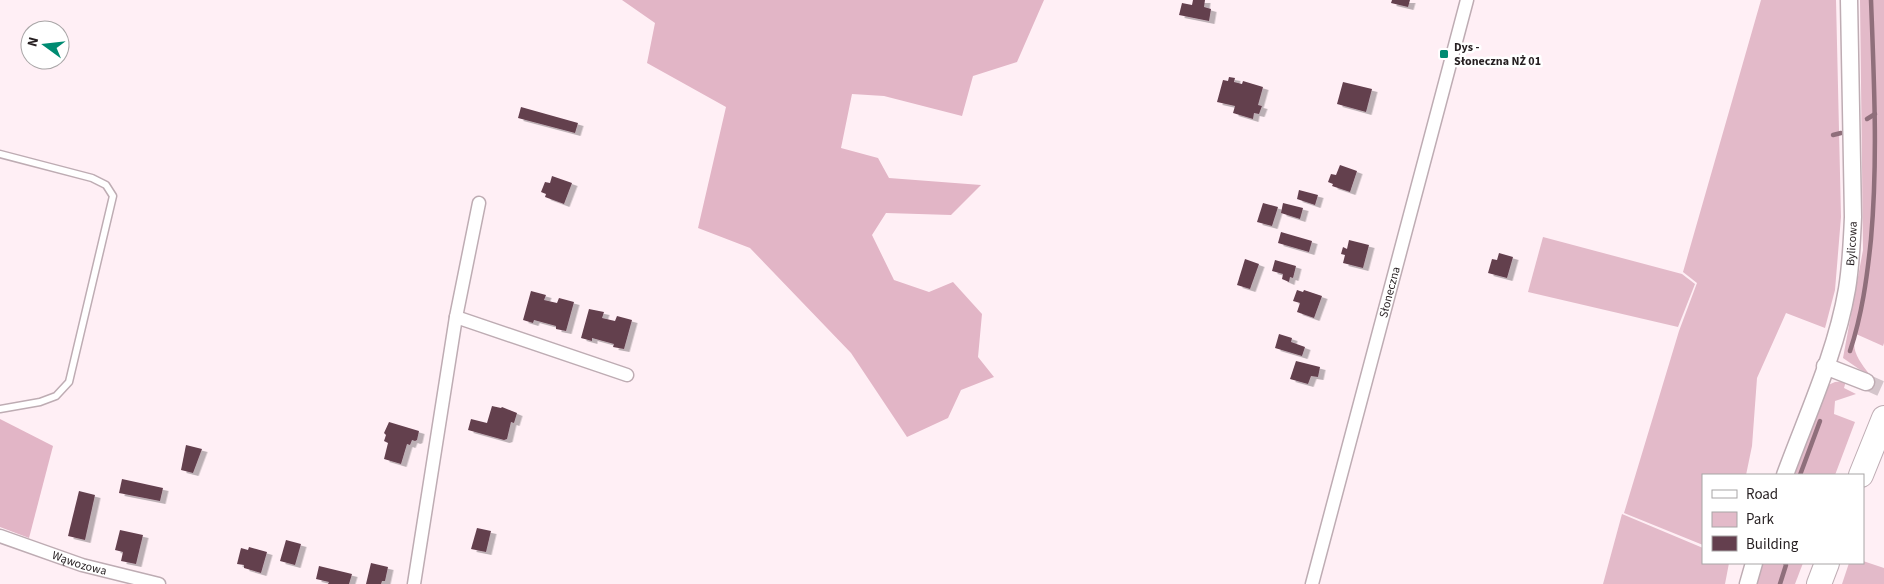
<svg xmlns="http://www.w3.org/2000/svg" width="1884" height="584" font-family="'Source Sans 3',sans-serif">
  <defs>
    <filter id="shadow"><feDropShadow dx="5.5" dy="3" stdDeviation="0" flood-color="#0004"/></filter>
  </defs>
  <rect width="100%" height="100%" fill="#ffeff5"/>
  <g fill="#e3bac9">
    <path d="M1761,0H1836L1841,217L1835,290L1825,328L1786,313L1757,378L1752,446L1746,475H1703V545L1624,513L1679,331L1697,283L1683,272Z"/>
    <path d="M1860,0H1884V343L1883,346L1856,334C1850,351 1860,361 1869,374L1859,369L1843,358L1863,250Z"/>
    <path d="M1543,237L1682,274L1695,284L1678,327L1528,292Z"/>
    <path d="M1846,381L1844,388L1856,394L1835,401L1834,414L1855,422L1835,475H1794L1826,386L1835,382Z"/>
    <path d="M1622,514L1703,548V563H1729L1725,584H1603Z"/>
    <path d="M1863,561L1884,568V584H1842L1849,563H1863Z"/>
    <path d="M1763,563H1803L1795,584H1757Z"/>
  </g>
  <g fill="#e2b5c6">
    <path d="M622,0H1044L1017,62L973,76L962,116L884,96L852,94L841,148L878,158L889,178L981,185L951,215L886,213L872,235L894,280L929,292L953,282L982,314L978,357L994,377L961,390L948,418L907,437L851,353L750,248L698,228L726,107L647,63L655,23Z"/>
    <path d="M0,419L53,446L29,538L0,527Z"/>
  </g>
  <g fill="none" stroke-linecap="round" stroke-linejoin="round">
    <g stroke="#8f6f7b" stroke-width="4.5">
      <path d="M1867,119L1875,114"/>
      <path d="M1833,135L1841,133"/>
      <path d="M1850,351C1862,315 1867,278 1871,239C1878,160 1874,80 1871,0"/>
      <path d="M1800,475L1820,421"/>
      <path d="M1780,584L1786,565L1785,563"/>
    </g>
  </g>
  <g fill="#643f4e" filter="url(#shadow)">
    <path d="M1193,0H1205L1204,7L1211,9L1209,21L1179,15L1182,3L1192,5Z"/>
    <path d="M1392,0H1410L1408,7L1391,3Z"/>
    <path d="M1229,77L1235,78L1234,82L1242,84L1243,81L1263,87L1258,105L1262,106L1259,114L1254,113L1253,119L1233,113L1235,106L1217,102L1223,80L1228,81Z"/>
    <path d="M1343,82L1372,89L1366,112L1337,104Z"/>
    <path d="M521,107L578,123L575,133L518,118Z"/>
    <path d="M1340,165L1357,171L1350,192L1332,186L1333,184L1328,182L1331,174L1336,175Z"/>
    <path d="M552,176L572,183L564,204L545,197L546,194L541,192L545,182L550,183Z"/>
    <path d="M1299,190L1318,195L1315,205L1297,199Z"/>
    <path d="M1263,203L1278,207L1272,226L1257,222Z"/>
    <path d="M1283,203L1303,208L1300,219L1281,213Z"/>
    <path d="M1281,232L1312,241L1309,252L1278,243Z"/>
    <path d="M1349,240L1369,245L1363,268L1343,263L1345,255L1341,254L1343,247L1347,249Z"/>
    <path d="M1499,253L1513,257L1507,278L1488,273L1492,259L1497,260Z"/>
    <path d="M1245,259L1259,264L1250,289L1237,285Z"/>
    <path d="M1275,260L1296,266L1293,278L1290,277L1289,282L1282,279L1283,274L1272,271Z"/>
    <path d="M1297,290L1303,292L1304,290L1322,296L1314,318L1297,312L1300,303L1293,301Z"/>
    <path d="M531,291L546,295L544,300L557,303L559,298L574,302L566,331L556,329V326L534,320L533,323L523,320Z"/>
    <path d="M589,309L604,312L602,318L615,321L617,316L632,320L624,349L613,347L614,344L592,338V341L581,338Z"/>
    <path d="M1279,334L1292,338L1291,342L1305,347L1302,356L1275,348Z"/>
    <path d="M1296,361L1320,367L1318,377L1311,376L1308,384L1290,379Z"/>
    <path d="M492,406L501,408L502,407L517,413L514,423L511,422L507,439L504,440L468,430L471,419L487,423Z"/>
    <path d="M389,422L419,431L417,440L415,441L412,440L410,445L407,444L401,464L384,459L388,443L384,441L386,435L384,433Z"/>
    <path d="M186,445L202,449L193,473L181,470Z"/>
    <path d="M122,479L163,488L160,501L119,493Z"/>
    <path d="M79,491L95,495L85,540L68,536Z"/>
    <path d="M477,528L491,531L486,552L471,549Z"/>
    <path d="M120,530L143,535L136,564L121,561L123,552L115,550Z"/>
    <path d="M286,540L301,544L295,565L280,561Z"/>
    <path d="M249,547L267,552L261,573L244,568V565L237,564L241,548L248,550Z"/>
    <path d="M371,563L388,567L385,581H382L381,584H366Z"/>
    <path d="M319,566L352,574L349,584H328L329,582L316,579Z"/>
  </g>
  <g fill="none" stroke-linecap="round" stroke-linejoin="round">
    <path stroke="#d4c5cb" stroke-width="16" stroke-dasharray="16 8" stroke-linecap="butt" d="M1866,382L1884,390"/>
    <defs>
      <path id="service" d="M0,154L92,178L106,185L113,196L69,382L56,396L40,402L0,409"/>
      <g id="minor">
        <path d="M456,317L627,375"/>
        <path id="s1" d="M0,536L82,565L159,584"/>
        <path d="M414,584L456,317L479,203"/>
        <path id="s2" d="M1312,584L1467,0"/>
      </g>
      <g id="tertiary">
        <path d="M1825,366L1866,382"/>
        <path id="s3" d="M1785,475C1807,415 1836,353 1847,289C1851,265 1852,241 1853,217L1849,0"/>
        <path d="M1748,584L1754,563"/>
      </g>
      <g id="motorway">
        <path d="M1861,475L1884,418"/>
        <path d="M1819,584L1827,563"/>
      </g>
    </defs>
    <use href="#service" stroke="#beacb3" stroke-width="9"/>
    <use href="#minor" stroke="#beacb3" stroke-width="15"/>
    <use href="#tertiary" stroke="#beacb3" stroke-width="19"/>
    <use href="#motorway" stroke="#beacb3" stroke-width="26"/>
    <use href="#service" stroke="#fff" stroke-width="6"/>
    <use href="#minor" stroke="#fff" stroke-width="12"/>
    <use href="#tertiary" stroke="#fff" stroke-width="16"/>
    <use href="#motorway" stroke="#fff" stroke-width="24"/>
  </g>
  <rect fill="#008b72" stroke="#fff" stroke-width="2" x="1439" y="49" width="10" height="10" rx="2.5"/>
  <g text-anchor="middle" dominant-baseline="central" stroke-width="5" stroke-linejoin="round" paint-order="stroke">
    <g font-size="12" font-weight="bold" fill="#261f21" stroke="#fff" text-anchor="start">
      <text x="1454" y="47">Dys -<tspan x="1454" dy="14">Słoneczna NŻ 01</tspan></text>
    </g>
    <g font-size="12" fill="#261f21" stroke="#fff">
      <text stroke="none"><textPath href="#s3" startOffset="242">Bylicowa</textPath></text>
      <text stroke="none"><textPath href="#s2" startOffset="302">Słoneczna</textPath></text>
      <text stroke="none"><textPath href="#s1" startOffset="84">Wąwozowa</textPath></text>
    </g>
  </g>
  <rect x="1702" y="474" width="162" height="90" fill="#ffffff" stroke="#a8a5a6"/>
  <rect x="1712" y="490" width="25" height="8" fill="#ffffff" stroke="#a8a5a6"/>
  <text x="1746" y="499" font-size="15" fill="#261f21">Road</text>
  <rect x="1712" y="512" width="25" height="15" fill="#e3bac9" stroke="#a8a5a6"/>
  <text x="1746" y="524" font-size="15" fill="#261f21">Park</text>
  <rect x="1712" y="536" width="25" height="15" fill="#643f4e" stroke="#a8a5a6"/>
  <text x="1746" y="549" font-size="15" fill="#261f21">Building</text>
  <g transform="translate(45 45) rotate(285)"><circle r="24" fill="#ffffff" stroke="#a8a5a6"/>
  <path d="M0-4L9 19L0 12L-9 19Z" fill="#008b72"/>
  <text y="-8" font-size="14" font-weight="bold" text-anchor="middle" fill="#261f21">N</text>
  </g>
</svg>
